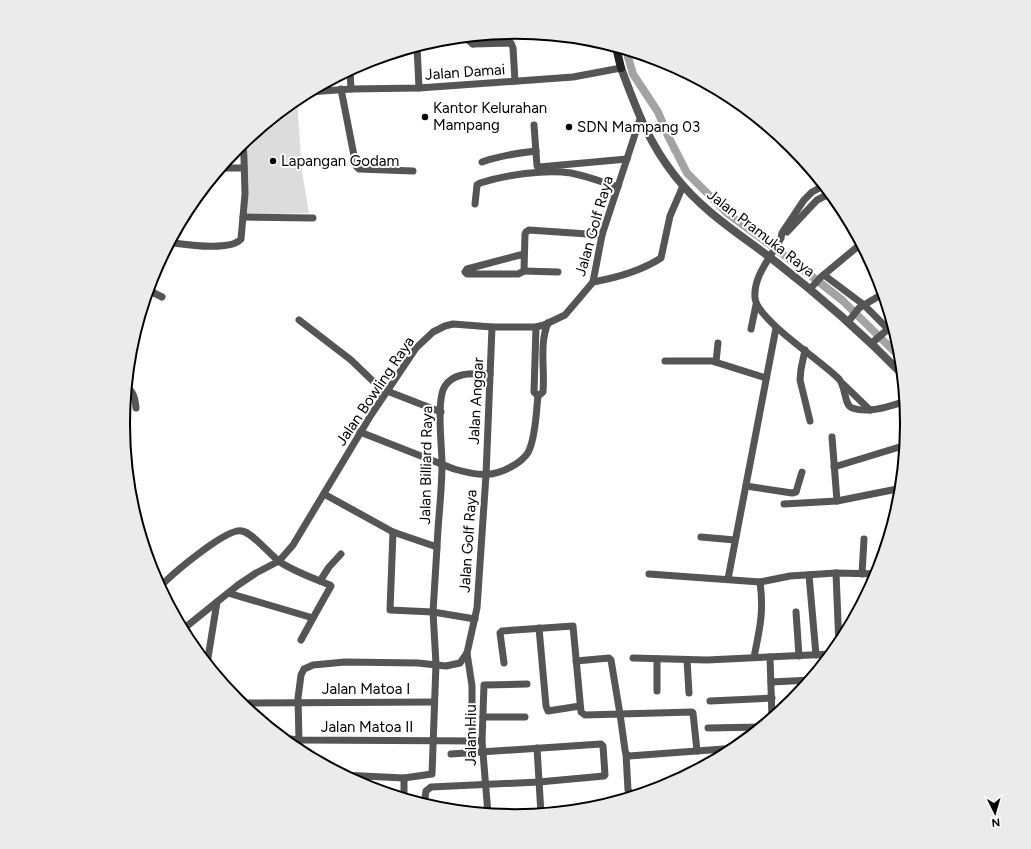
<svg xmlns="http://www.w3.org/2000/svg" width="1031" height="849" font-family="Figtree,sans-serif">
  <rect width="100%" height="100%" fill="#fff"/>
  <path fill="#dcdcdc" d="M295,100H297L302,171L309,213L245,215L243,143Z"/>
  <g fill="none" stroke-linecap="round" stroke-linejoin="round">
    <path stroke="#a3a3a3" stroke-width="8" d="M626,50L633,74L658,112L668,136L687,173L727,213L796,264L842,300L902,359"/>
    <g stroke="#555" stroke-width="7">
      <path d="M464,37L473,44L511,43L513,48L515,81"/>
      <path d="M473,44L475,36"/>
      <path d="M417,46L419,88"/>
      <path d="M350,70L351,89"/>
      <path d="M341,89L356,166L359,169L413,171"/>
      <path d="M309,92L351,89L419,88L573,77L621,68"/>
      <path d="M534,125L537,166L539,167L627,159"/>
      <path d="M482,162C499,156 518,153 536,151"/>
      <path d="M221,168H244"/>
      <path d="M825,185L812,192L804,200L782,233L781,238C771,257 753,276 755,298C757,320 822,361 839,379C846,387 844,405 852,408C869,414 890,406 906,401"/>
      <path d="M475,204L477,185L480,183C505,175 545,169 571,173C587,176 602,182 618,187"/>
      <path d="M243,217L313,218"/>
      <path d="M787,232L817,200L831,193"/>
      <path d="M165,251H167L172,244L174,243C189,245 231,251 241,239L245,194L244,158L243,143"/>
      <path d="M524,254L467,269L465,272L467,274H518L524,271L525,234L526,232L529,230L602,235"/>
      <path d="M524,271L558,272"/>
      <path d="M824,275L864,305L897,338"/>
      <path d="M593,282C615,278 641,271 661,258L670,216L683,186"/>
      <path d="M810,289L821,277L862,243"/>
      <path d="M148,290L162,297"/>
      <path d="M299,320L351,360L379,387L382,398"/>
      <path d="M848,322L859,308L884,293"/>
      <path d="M536,327L534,392L538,396"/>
      <path d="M751,329L756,305"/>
      <path d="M872,343L888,329"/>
      <path d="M805,350L801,369L800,380L810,421"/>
      <path d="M665,361H712L766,378"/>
      <path d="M716,362L718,343"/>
      <path d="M843,384L870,410"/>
      <path d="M127,387C134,393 135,398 136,408"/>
      <path d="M387,391L441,412"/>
      <path d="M360,432L454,469C479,476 494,478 516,464C522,460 528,455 530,448C536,432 536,413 538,396L543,392C545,369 539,344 548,323"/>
      <path d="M832,437L837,501"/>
      <path d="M834,467L906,445"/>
      <path d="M746,486L792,493L796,492L802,472"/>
      <path d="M324,494L393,532L437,547L433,612L436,664L432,774L404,778L342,775"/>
      <path d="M784,504L837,501L902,488"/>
      <path d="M393,532L390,610L433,612L475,619"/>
      <path d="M701,537L735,540"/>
      <path d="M437,547C438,519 442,492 442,464C442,447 436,399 445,386C455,371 474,374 490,374"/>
      <path d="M836,573L839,646"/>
      <path d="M649,574L760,582L790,576L836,573L878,574"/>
      <path d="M862,574L864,539"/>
      <path d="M809,575L816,655"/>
      <path d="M728,579L776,328"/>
      <path d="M320,581L329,567L341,554"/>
      <path d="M160,587C171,575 227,527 242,531C253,533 270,555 280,562C295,572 313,578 330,585L331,586L313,618L228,593"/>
      <path d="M796,612L799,656"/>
      <path d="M539,628L546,706L548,711L580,706"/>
      <path d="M182,630L238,585L256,573L279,561L293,545L371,415L416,348L433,332L445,326L453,324L492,327H536L544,325L565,315L582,295L593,282L602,235L640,119"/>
      <path d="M301,640L313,618"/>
      <path d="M467,653L472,686V740"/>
      <path d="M754,657C760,628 764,611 760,582"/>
      <path d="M770,657L772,719"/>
      <path d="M633,658L707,660L832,654"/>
      <path d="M657,659V691"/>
      <path d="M687,660L689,693"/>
      <path d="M576,661L609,658L611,660L620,714L692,712L693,713L697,751"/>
      <path d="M504,663L500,633L502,631L573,626L581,712L585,715L620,714L625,750L626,754L629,756L737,748"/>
      <path d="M207,664L217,602"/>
      <path d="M771,682L812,680"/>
      <path d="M710,701L772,698"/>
      <path d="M239,703L434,702"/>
      <path d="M483,717H525"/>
      <path d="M708,728L762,727"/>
      <path d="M282,738L299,740L482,741"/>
      <path d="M537,748L541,814"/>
      <path d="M298,751L299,740L298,698L301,675L304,669L313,665L345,662L418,663L446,666L460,663L467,653L477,608L486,475L492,327"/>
      <path d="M626,754L628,790L633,796L638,795"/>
      <path d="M404,799V778"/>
      <path d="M424,805L426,791L431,787L539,782L604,776L605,775L603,746L601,744L451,754"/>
      <path d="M541,811L603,806"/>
      <path d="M488,814L482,741L484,685L527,684"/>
    </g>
    <path stroke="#555" stroke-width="8" d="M621,68C636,108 648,142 675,176C704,213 740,234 776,262C821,297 863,334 903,375"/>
    <path stroke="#222" stroke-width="8" d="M616,47L621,68"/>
  </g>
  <g fill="#000" stroke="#fff" stroke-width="1.5">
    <circle cx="425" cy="117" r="4"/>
    <circle cx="569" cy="127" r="4"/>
    <circle cx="273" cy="161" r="4"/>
  </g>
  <g text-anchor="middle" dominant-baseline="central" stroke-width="4" stroke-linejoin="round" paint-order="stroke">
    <g font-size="15" fill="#000" stroke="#fff">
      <text transform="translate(465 72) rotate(-4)">Jalan Damai</text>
      <text transform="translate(594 226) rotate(-74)">Jalan Golf Raya</text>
      <text transform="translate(761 233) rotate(38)">Jalan Pramuka Raya</text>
      <text transform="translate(375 391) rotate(-56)">Jalan Bowling Raya</text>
      <text transform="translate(476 401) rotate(-87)">Jalan Anggar</text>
      <text transform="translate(426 465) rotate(-89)">Jalan Billiard Raya</text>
      <text transform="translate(468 541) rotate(-86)">Jalan Golf Raya</text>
      <text x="366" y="689">Jalan Matoa I</text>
      <text x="367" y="727">Jalan Matoa II</text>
      <text transform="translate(471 735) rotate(-90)">Jalan Hiu</text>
    </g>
    <g font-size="15" fill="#000" stroke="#fff" text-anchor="start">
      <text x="433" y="108">Kantor Kelurahan<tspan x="433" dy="17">Mampang</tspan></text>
      <text x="577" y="127">SDN Mampang 03</text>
      <text x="281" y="161">Lapangan Godam</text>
    </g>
  </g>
  <path d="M0 0H1031V849H0ZM130 424a385 385 0 1 1 770 0a385 385 0 1 1-770 0Z" fill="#ebebeb" fill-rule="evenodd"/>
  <path fill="none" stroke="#000" stroke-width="2" d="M130 424a385 385 0 1 1 770 0a385 385 0 1 1-770 0Z"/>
  <g transform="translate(995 813) rotate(175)" stroke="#ffffff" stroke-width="3" paint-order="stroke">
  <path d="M0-3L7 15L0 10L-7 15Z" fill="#000000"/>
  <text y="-6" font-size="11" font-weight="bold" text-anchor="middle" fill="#000000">N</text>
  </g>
</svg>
